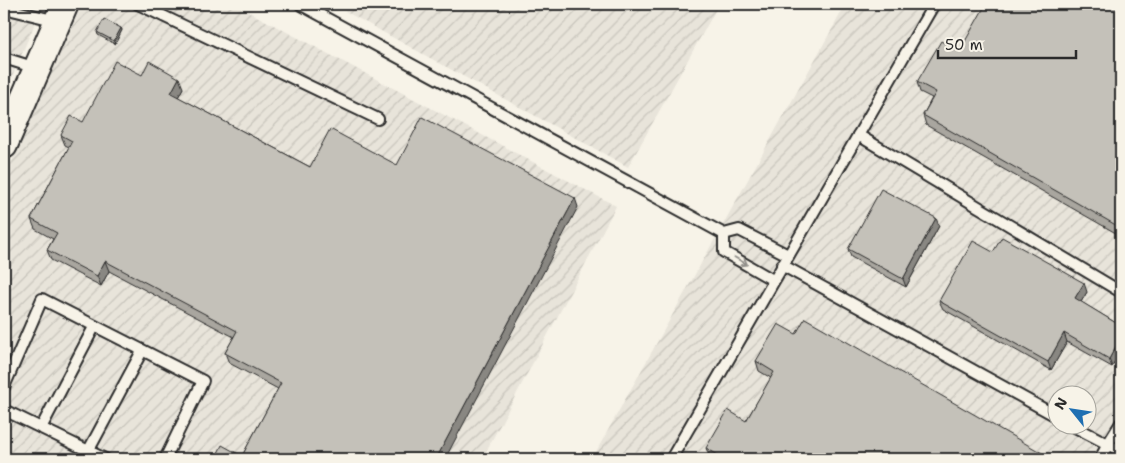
<svg xmlns="http://www.w3.org/2000/svg" width="1125" height="463" font-family="'Shantell Sans',sans-serif">
  <defs>
    <pattern id="industrial-furrows" width="10" height="10" patternUnits="userSpaceOnUse" patternTransform="scale(1.25)"><rect width="10" height="10" fill="#e8e4da"/><path d="M-1 1l2-2M0 10L10 0M9 11l2-2" fill="none" stroke="#c7c4bb"/></pattern>
  </defs>
  <rect width="100%" height="100%" fill="#f7f3e8"/>
  <filter id="ink" filterUnits="userSpaceOnUse"><feTurbulence type="fractalNoise" baseFrequency=".02" numOctaves="2"/><feDisplacementMap in="SourceGraphic" scale="10" xChannelSelector="R" yChannelSelector="G"/><feConvolveMatrix kernelMatrix="1 2 1 2 8 2 1 2 1" color-interpolation-filters="sRGB"/></filter>
  <g filter="url(#ink)">
    <g fill="url(#industrial-furrows)" fill-rule="evenodd">
      <path d="M4,4H43L4,96Z"/>
      <path d="M82,4H234L616,206L482,459H4V179Z"/>
      <path d="M332,4H719L628,167Z"/>
      <path d="M846,4H1121V459H592ZM1058,396H1088V426H1058Z"/>
    </g>
    <g fill="none" stroke-linecap="round" stroke-linejoin="round">
      <defs>
        <g id="service">
          <path d="M138,4L378,119"/>
          <path d="M300,4L724,234L739,230L788,255"/>
          <path d="M4,8L57,21"/>
          <path d="M4,58L36,68"/>
          <path d="M858,135L1121,292"/>
          <path d="M724,234V252L773,280"/>
          <path d="M782,265L1058,417"/>
          <path d="M4,387L42,299L203,381L165,459"/>
          <path d="M4,410L105,459"/>
          <path d="M1073,426L1108,444L1121,423"/>
          <path d="M41,428L94,327"/>
          <path d="M84,459L142,351"/>
          <path d="M671,459L934,4"/>
          <path d="M1100,459L1108,444L1121,452"/>
        </g>
        <path id="tertiary" d="M4,145L65,4"/>
      </defs>
      <use href="#service" stroke="#2b2b2b" stroke-width="14"/>
      <use href="#tertiary" stroke="#2b2b2b" stroke-width="30"/>
      <use href="#service" stroke="#f7f3e8" stroke-width="10"/>
      <use href="#tertiary" stroke="#f7f3e8" stroke-width="26"/>
    </g>
    <g fill="#a9a69f" stroke="#2b2b2b">
      <path d="M1121,4V236L926,125L923,115L932,98L920,92L917,82L959,52Z"/>
      <path d="M121,28L122,30L115,44L98,35L97,32Z"/>
      <path d="M142,75L183,88L178,97L310,167L397,165L578,207L242,456L278,389L229,363L225,353L234,337L109,271L101,286L51,260L47,250L53,239L35,229L31,219L69,147L65,145L61,135L83,122Z"/>
      <path d="M939,226L906,287L851,257L848,249Z"/>
      <path d="M1087,292L1081,302L1121,326L1112,367L1067,342L1051,370L943,309L939,301Z"/>
      <path d="M796,334L1045,459H712L710,458L706,448L746,421L771,378L759,371L756,361Z"/>
    </g>
    <g fill="#898782" stroke="#2b2b2b">
      <path d="M121,28L122,30L115,44L114,41Z"/>
      <path d="M179,78L183,88L175,103L171,93Z"/>
      <path d="M575,198L578,207L445,459H436Z"/>
      <path d="M936,218L939,226L906,287L903,279Z"/>
      <path d="M105,261L109,271L101,286L97,276Z"/>
      <path d="M1084,283L1087,292L1078,307L1075,298Z"/>
      <path d="M1064,333L1067,342L1051,370L1048,362Z"/>
      <path d="M1121,337V352L1112,367L1109,359Z"/>
      <path d="M1042,453L1045,459H1039Z"/>
    </g>
    <g fill="#c4c1b9" stroke="#2b2b2b">
      <path d="M986,4H1121V228L923,115L936,92L917,82L941,41L959,52Z"/>
      <path d="M104,19L121,28L114,41L97,32Z"/>
      <path d="M115,61L142,75L149,61L179,78L171,93L310,167L330,129L397,165L422,117L575,198L436,459H215L222,445L242,456L281,383L225,353L237,331L105,261L97,276L47,250L57,233L31,219L72,141L61,135L71,116L83,122Z"/>
      <path d="M881,189L936,218L903,279L848,249Z"/>
      <path d="M1002,237L1084,283L1075,298L1121,326V337L1109,359L1064,333L1048,362L939,301L973,241L993,252Z"/>
      <path d="M805,318L1042,453L1039,459H725L706,448L728,410L746,421L774,372L756,361L778,324L796,334Z"/>
    </g>
    <defs><path id="oneway-shaft" d="M-6 0H5M1.5-3L5.5 0L1.5 3" fill="none" stroke-width="1.6" stroke-linecap="round" stroke-linejoin="round" transform="scale(1.25)"/></defs>
    <use stroke="#918f8a" href="#oneway-shaft" transform="translate(741 261) rotate(30)"/>
  </g>
  <rect width="1125" height="463" fill="none" stroke="#f7f3e8" stroke-width="20"/>
  <rect x="10" y="10" width="1105" height="443" fill="none" stroke="#2b2b2b" stroke-width="2" filter="url(#ink)"/>
  <g transform="translate(1072 410) rotate(300)"><circle r="24" fill="#f7f3e8" stroke="#a5a39c"/>
  <path d="M0-4L9 19L0 12L-9 19Z" fill="#1f6fb2"/>
  <text y="-8" font-size="14" font-weight="bold" text-anchor="middle" fill="#2b2b2b">N</text>
  </g>
  <path d="M938 50v8h138v-8" fill="none" stroke="#2b2b2b" stroke-width="2.5"/>
  <text x="945" y="50" font-size="15" fill="#2b2b2b" stroke="#f7f3e8" stroke-width="4" paint-order="stroke">50 m</text>
</svg>
